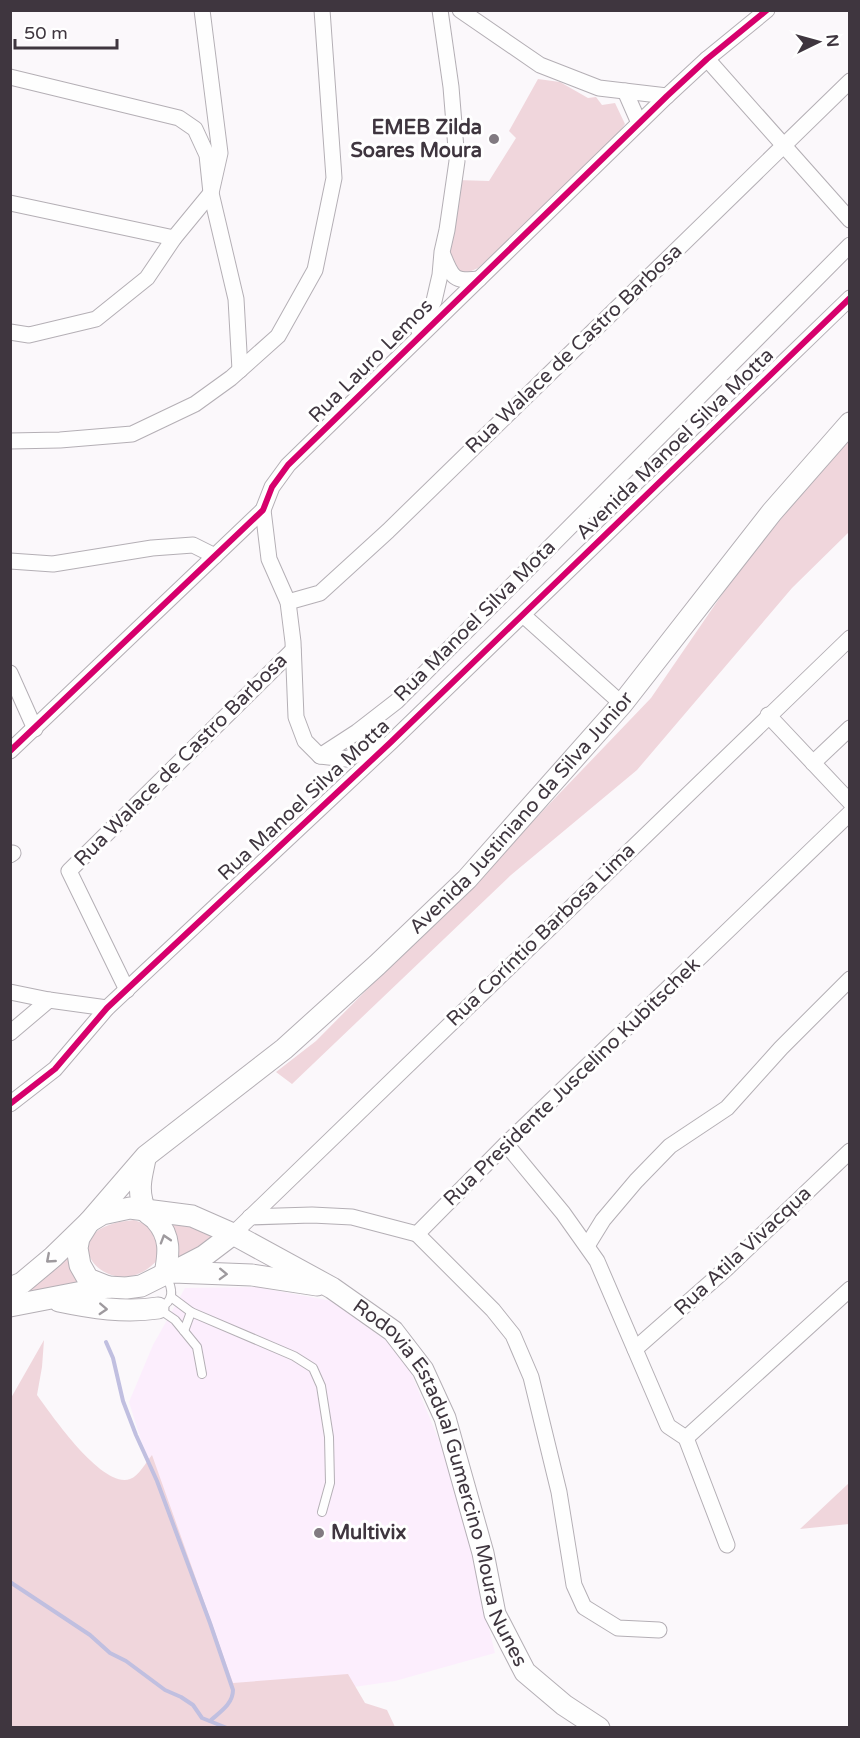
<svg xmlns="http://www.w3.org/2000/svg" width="860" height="1738" font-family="'Varela Round',sans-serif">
  <rect width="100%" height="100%" fill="#fbf8fb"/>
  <path fill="#fceefd" d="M257,1287L332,1301L403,1353L452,1472L495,1653L395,1681L272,1699L226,1698L189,1594L129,1402L153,1345L185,1288Z"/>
  <g fill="#f0d6dc">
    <path d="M538,79L560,82L588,98L596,97L602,105L615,103L625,124L613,141L614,145L478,268L469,272H454L449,253L457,180L489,181L516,138L509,131Z"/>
    <path d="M849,431V532L792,588L637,770L511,875L292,1084L276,1072L316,1041L513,842L651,698L769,526Z"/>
    <path d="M168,1218L218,1235L177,1262Z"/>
    <path d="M134,1220C159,1228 157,1234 159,1258C113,1314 39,1228 134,1220Z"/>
    <path d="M69,1257L79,1283L24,1293Z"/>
    <path d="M44,1340L42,1367L37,1395C51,1414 102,1489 130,1479C139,1476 146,1462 152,1455L233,1683L348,1674L365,1703L387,1710L395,1727H11V1398Z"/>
    <path d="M849,1483V1524L800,1529Z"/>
  </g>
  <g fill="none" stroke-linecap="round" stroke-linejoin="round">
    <g stroke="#c0bfe0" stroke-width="4">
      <path d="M106,1342L113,1358L123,1401L136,1435L157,1481L210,1623L233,1690C233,1704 220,1712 210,1721"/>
      <path d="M10,1582L90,1635L110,1653L126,1661L165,1690L181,1697L193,1705L202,1718L227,1728"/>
    </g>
    <defs>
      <g id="lane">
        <path d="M171,1297L191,1312L294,1356L313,1368L321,1386L329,1437L330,1483L322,1512"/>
        <path d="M159,1308C175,1301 173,1289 166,1276"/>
        <path d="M159,1309L175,1320L197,1347L202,1374"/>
        <path d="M184,1331L191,1312"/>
      </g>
      <g id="street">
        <path d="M460,10L540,65L599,88L667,96"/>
        <path d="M707,59L850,220"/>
        <path d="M10,77L179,118L195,129L207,155L211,193L236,299L240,370"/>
        <path d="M625,91L639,123"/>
        <path d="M10,203L174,238"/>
        <path d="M443,255C452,278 454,282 479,279"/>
        <path d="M419,331L434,301L440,275L442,252L447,230L457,161L451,87L440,10"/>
        <path d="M10,332L29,335L96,319L147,278L174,238L211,193L220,153L202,10"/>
        <path d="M10,441L60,440L132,434L195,404L231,378L278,336L315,270L334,178L322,10"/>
        <path d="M263,510L269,559L288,602L293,642L296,717L305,741L320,756L346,759L382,745"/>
        <path d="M10,561L53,564L152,548L193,545L215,556"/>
        <path d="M288,602L320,593L388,531L850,81"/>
        <path d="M523,615L622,704"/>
        <path d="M10,673L35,729"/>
        <path d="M768,715L850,802"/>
        <path d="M10,751L263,510L272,487L288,465L667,96L707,59L767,10"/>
        <path d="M320,756L357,732L397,701L850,245"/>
        <path d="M813,763L850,728"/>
        <path d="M10,855L13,853"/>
        <path d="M127,990L69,871L293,650"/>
        <path d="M10,992L49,1000L107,1008"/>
        <path d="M10,1033L49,1000"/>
        <path d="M10,1104L55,1069L107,1008L391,742L850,298"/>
        <path d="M506,1144L563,1213L597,1261L668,1426L686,1438L727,1545"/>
        <path d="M250,1217L312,1215L352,1217L417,1234L506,1144L850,813"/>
        <path d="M233,1234L850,638"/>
        <path d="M417,1234L493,1310L513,1335L531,1377L559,1492L574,1585L584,1607L618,1628L659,1630"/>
        <path d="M587,1246L603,1220L636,1181L670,1146L727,1108L781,1048L850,979"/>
        <path d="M635,1349L727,1268L850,1151"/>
        <path d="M686,1438L850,1289"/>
      </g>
      <g id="secondary">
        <path d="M145,1159C142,1174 138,1186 142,1201C143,1204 143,1208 145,1210C147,1214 153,1216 156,1220C171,1237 169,1253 165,1274"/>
        <path d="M177,1270L204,1256L233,1234"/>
        <path id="s1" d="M108,1287L88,1279L80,1265L77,1248L79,1238L89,1222L146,1156L284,1049L377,965L467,879L622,704L772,512L850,423"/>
        <path id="s2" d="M10,1288L22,1283L53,1257L89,1222L102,1214L130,1208L192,1216L233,1234L332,1288L393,1331L423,1370L445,1418L483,1553L495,1614L525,1672L564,1705L599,1728"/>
        <path d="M59,1301C92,1308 125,1313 158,1308"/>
        <path d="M10,1306L108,1287L126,1288L141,1286L165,1274L173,1272L252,1275L317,1285"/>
      </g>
    </defs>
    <use href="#lane" stroke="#b4afb5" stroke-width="10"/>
    <use href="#street" stroke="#b4afb5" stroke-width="17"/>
    <use href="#secondary" stroke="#b4afb5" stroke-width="23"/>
    <use href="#lane" stroke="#fefefe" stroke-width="8"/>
    <use href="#street" stroke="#fefefe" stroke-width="15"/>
    <use href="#secondary" stroke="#fefefe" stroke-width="21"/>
    <defs>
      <g id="cycleway">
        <path d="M10,751L263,510L272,487L288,465L667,96L707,59L767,10"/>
        <path d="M10,1104L55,1069L107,1008L391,742L850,298"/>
      </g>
    </defs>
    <use href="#cycleway" stroke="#fff" stroke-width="10"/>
    <use href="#cycleway" stroke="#d6006c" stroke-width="6"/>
  </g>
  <defs><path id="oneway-chevron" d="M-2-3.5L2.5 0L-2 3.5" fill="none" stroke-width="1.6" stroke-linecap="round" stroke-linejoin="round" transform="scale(1.5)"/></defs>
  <g stroke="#9e9a9e">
    <use href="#oneway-chevron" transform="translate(165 1239) rotate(-107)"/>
    <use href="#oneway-chevron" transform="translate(50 1259) rotate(139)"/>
    <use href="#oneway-chevron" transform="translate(223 1274) rotate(2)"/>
    <use href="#oneway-chevron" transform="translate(103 1309) rotate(3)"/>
  </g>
  <g fill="#817a81" stroke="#fff" stroke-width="2">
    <circle cx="494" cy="139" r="6"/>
    <circle cx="319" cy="1533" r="6"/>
  </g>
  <g text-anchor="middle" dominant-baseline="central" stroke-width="6" stroke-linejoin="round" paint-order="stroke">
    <g font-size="20" font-weight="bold" fill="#3f363f" stroke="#fff" text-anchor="end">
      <text x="482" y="128">EMEB Zilda<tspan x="482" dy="23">Soares Moura</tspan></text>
      <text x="331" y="1533" text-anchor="start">Multivix</text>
    </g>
    <g font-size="20" fill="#3f363f" stroke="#fff">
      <text transform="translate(574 349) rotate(-44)">Rua Walace de Castro Barbosa</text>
      <text transform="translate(371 361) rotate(-45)">Rua Lauro Lemos</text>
      <text transform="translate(675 444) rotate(-44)">Avenida Manoel Silva Motta</text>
      <text transform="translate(475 621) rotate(-45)">Rua Manoel Silva Mota</text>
      <text transform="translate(181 760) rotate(-45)">Rua Walace de Castro Barbosa</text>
      <text transform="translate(304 800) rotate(-43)">Rua Manoel Silva Motta</text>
      <text stroke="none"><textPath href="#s1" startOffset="681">Avenida Justiniano da Silva Junior</textPath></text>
      <text transform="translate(541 935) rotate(-44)">Rua Coríntio Barbosa Lima</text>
      <text transform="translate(572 1082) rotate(-44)">Rua Presidente Juscelino Kubitschek</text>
      <text transform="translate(743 1251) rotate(-43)">Rua Atila Vivacqua</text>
      <text stroke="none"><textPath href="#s2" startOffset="600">Rodovia Estadual Gumercino Moura Nunes</textPath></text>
    </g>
  </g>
  <rect width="860" height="1738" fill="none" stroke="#3f363f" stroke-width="24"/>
  <g transform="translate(818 42) rotate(85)" stroke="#ffffff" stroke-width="4.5" paint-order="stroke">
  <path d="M0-4.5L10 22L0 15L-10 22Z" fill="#3f363f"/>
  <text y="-9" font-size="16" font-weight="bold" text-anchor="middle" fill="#3f363f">N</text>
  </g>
  <path d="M15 39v9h102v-9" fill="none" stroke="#3f363f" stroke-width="3"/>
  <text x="24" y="39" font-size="18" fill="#3f363f" stroke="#ffffff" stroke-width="4.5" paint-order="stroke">50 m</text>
</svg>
